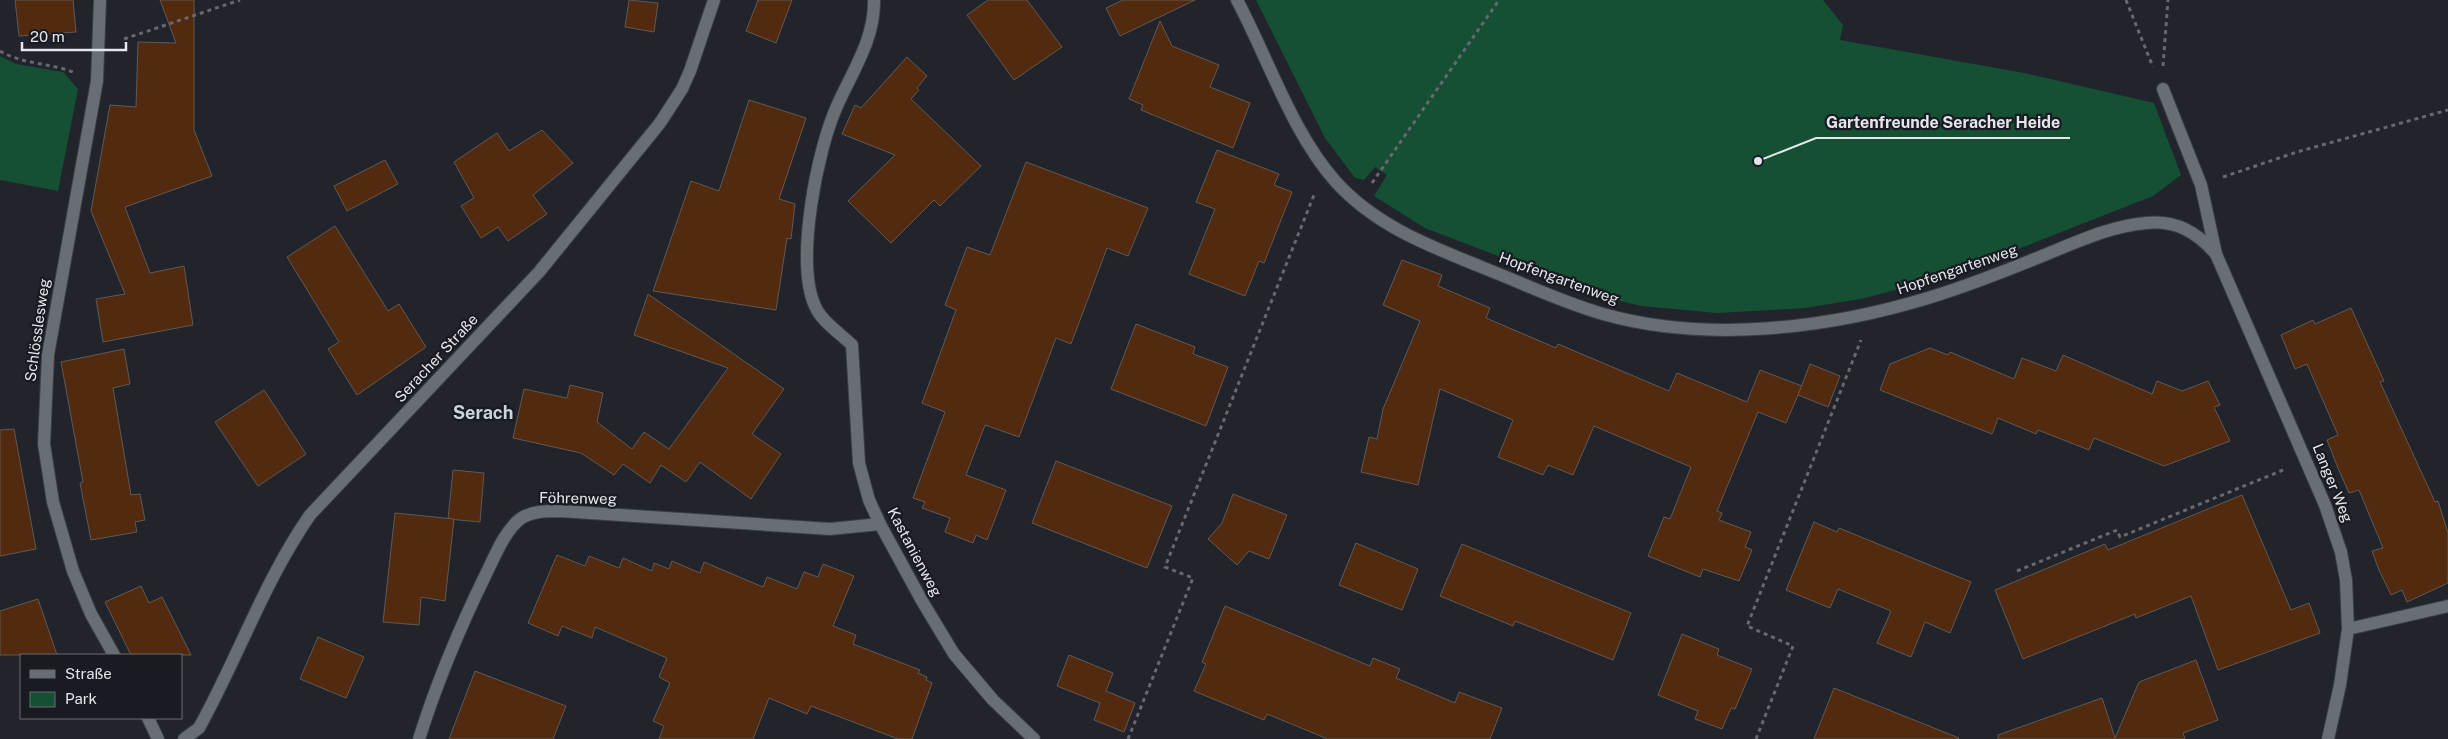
<svg xmlns="http://www.w3.org/2000/svg" width="2448" height="739" font-family="'Public Sans',sans-serif">
  <rect width="100%" height="100%" fill="#21242b"/>
  <g fill="#154f34">
    <path d="M1256,0H1823L1843,25L1840,40L2024,73L2154,103L2181,175L2153,196L1949,276L1861,299L1805,308L1717,313L1642,306L1610,299L1425,228L1374,196L1387,175L1375,167L1364,180L1355,178L1325,138Z"/>
    <path d="M0,56L16,64L63,72L78,89L58,191L0,180Z"/>
  </g>
  <g fill="#522a0f" stroke="#615954">
    <path d="M15,0H73L76,32L19,36Z"/>
    <path d="M160,0H194V130L212,176L125,207L150,273L184,266L193,325L103,342L96,299L125,294L91,211L110,105L136,107L138,42L176,43Z"/>
    <path d="M629,0L658,3L654,32L625,27Z"/>
    <path d="M758,0H792L776,43L746,31Z"/>
    <path d="M988,0H1027L1062,47L1014,80L967,15Z"/>
    <path d="M1123,0H1195L1120,36L1106,8Z"/>
    <path d="M1160,21L1172,46L1219,65L1210,87L1250,103L1233,148L1141,110L1143,105L1129,99Z"/>
    <path d="M907,57L927,76L917,88L919,90L911,99L981,166L940,206L934,200L891,243L848,201L895,155L842,134L855,105L861,108Z"/>
    <path d="M749,100L806,118L779,199L795,204L791,239L787,238L776,310L653,291L691,181L719,191Z"/>
    <path d="M542,130L573,163L533,195L547,214L508,241L498,227L481,238L461,206L474,198L454,162L497,133L509,151Z"/>
    <path d="M1217,150L1279,174L1274,185L1292,192L1264,263L1259,261L1245,296L1189,274L1215,209L1196,202Z"/>
    <path d="M385,160L398,184L347,211L334,186Z"/>
    <path d="M1026,162L1148,208L1128,256L1107,248L1071,344L1056,338L1019,437L985,425L966,475L1006,490L987,540L976,535L973,543L945,532L950,518L922,508L925,502L913,498L945,412L922,403L956,310L945,305L967,247L990,255Z"/>
    <path d="M335,226L388,311L399,304L426,347L357,395L328,349L339,342L287,257Z"/>
    <path d="M1402,260L1442,275L1438,286L1490,308L1486,318L1556,348L1558,344L1669,391L1677,373L1747,402L1760,370L1802,386L1786,423L1758,412L1717,511L1722,513L1719,520L1751,532L1745,547L1752,550L1739,581L1703,569L1700,577L1648,556L1664,517L1670,519L1691,467L1594,426L1573,475L1548,465L1543,475L1498,457L1513,420L1440,389L1418,485L1361,472L1369,437L1377,439L1383,409L1420,321L1383,305Z"/>
    <path d="M648,294L784,389L752,434L781,454L751,499L700,462L686,482L661,465L650,483L623,464L614,475L581,453L513,438L524,389L567,398L570,385L603,393L597,422L632,449L644,432L669,449L728,368L634,335Z"/>
    <path d="M2351,308L2384,381L2380,382L2435,502L2438,501L2448,533V583L2407,602L2402,590L2391,595L2379,570L2372,551L2383,548L2359,490L2349,493L2338,468L2327,440L2338,435L2307,364L2295,369L2281,335L2313,320L2315,324Z"/>
    <path d="M1136,324L1195,347L1193,354L1228,367L1206,426L1111,389Z"/>
    <path d="M1930,348L1948,355L1950,352L2014,379L2022,358L2056,371L2063,355L2152,394L2157,381L2182,391L2208,381L2220,405L2214,407L2230,441L2164,466L2094,438L2089,450L2038,430L2036,434L1998,418L1992,434L1880,390L1890,364Z"/>
    <path d="M124,349L130,384L113,388L131,495L140,494L145,520L135,522L137,532L91,540L80,483L83,482L61,362Z"/>
    <path d="M1810,364L1840,376L1828,407L1798,395Z"/>
    <path d="M264,390L306,454L258,486L215,422Z"/>
    <path d="M14,429L36,549L0,556V430Z"/>
    <path d="M1056,461L1172,506L1147,568L1032,523Z"/>
    <path d="M453,470L484,473L480,522L448,519Z"/>
    <path d="M1233,494L1287,515L1269,559L1249,551L1237,565L1208,539L1222,523Z"/>
    <path d="M2242,495L2291,610L2309,603L2320,633L2218,670L2191,596L2136,618L2135,614L2023,659L1995,590L2105,544L2108,550Z"/>
    <path d="M395,513L454,519L445,601L421,597L419,625L383,622Z"/>
    <path d="M1814,522L1837,532L1839,528L1971,582L1950,633L1925,622L1911,657L1877,643L1891,611L1838,589L1830,608L1786,590Z"/>
    <path d="M1356,543L1418,569L1402,610L1339,585Z"/>
    <path d="M1462,544L1631,613L1613,660L1515,621L1513,626L1440,596Z"/>
    <path d="M557,555L585,566L589,556L619,568L623,558L652,571L654,563L669,569L672,561L700,573L704,562L763,587L767,577L797,589L804,572L818,577L823,564L854,576L833,626L856,635L853,644L920,670L918,673L927,677L926,680L932,683L912,739H898L811,706L807,714L769,698L753,739H659L664,726L653,721L670,683L659,677L667,658L595,627L592,638L562,626L558,636L528,623Z"/>
    <path d="M141,586L149,603L162,597L191,655H131L105,602Z"/>
    <path d="M38,599L57,655H0V611Z"/>
    <path d="M1225,606L1370,666L1373,658L1400,669L1396,678L1455,703L1459,692L1502,708L1490,739H1328L1267,714L1264,720L1194,691L1206,664L1202,662Z"/>
    <path d="M1682,634L1719,649L1717,655L1752,669L1735,709L1731,708L1722,729L1695,719L1698,711L1658,695Z"/>
    <path d="M318,637L364,657L346,698L300,679Z"/>
    <path d="M1069,655L1113,673L1106,691L1135,703L1124,732L1094,720L1100,703L1057,686Z"/>
    <path d="M2196,660L2218,720L2183,733L2185,739H1998V735L2102,698L2115,738L2139,682Z"/>
    <path d="M475,671L566,706L553,739H449Z"/>
    <path d="M1834,688L1959,738L1958,739H1814Z"/>
  </g>
  <g fill="none" stroke-linecap="round" stroke-linejoin="round">
    <defs>
      <g id="minor">
        <path d="M100,0L97,81L48,355L44,444L53,502L73,571L91,614L114,655"/>
        <path d="M874,0C875,39 852,72 837,106C817,150 795,262 815,306C821,321 841,334 852,345L859,463L869,500L880,524L922,601L954,654L993,700L1034,739"/>
        <path d="M1237,0C1268,58 1292,133 1336,182C1375,225 1427,245 1479,266C1520,282 1561,302 1603,314C1706,343 1826,329 1928,298C1968,286 2008,270 2047,254C2079,241 2111,226 2146,223C2176,220 2197,232 2216,254"/>
        <path d="M2163,89L2201,185L2216,254L2325,505L2341,552L2346,580L2348,629L2340,685L2328,739"/>
        <path d="M2348,629L2448,606"/>
        <path d="M148,718L158,739"/>
        <path d="M184,739L199,728C238,658 264,581 310,515L539,272L660,123L682,89L690,71L714,0"/>
        <path d="M419,739C437,682 460,627 486,574C495,556 504,532 520,519C531,511 547,511 560,511L830,529L880,524"/>
      </g>
    </defs>
    <use href="#minor" stroke="#3b3e42" stroke-width="14"/>
    <g stroke="#66696f" stroke-width="3" stroke-dasharray="4 4" stroke-linecap="butt">
      <path d="M2126,0L2153,67"/>
      <path d="M124,39L240,0"/>
      <path d="M0,51C21,64 50,63 73,72"/>
      <path d="M2163,66L2168,0"/>
      <path d="M2223,177L2297,152L2448,110"/>
      <path d="M1372,183L1499,0"/>
      <path d="M2017,571L2117,530L2120,537L2283,470"/>
      <path d="M1128,739L1193,578L1165,567L1314,195"/>
      <path d="M1756,739L1793,646L1747,626L1861,340"/>
    </g>
    <use href="#minor" stroke="#696d74" stroke-width="12"/>
  </g>
  <g text-anchor="middle" dominant-baseline="central" stroke-width="4.5" stroke-linejoin="round" paint-order="stroke">
    <g font-size="15" fill="#e4e6ea" stroke="#181b21">
      <text transform="translate(1957 269) rotate(-19)">Hopfengartenweg</text>
      <text transform="translate(1559 278) rotate(20)">Hopfengartenweg</text>
      <text transform="translate(37 330) rotate(-82)">Schlösslesweg</text>
      <text transform="translate(436 358) rotate(-47)">Seracher Straße</text>
      <text transform="translate(2333 483) rotate(68)">Langer Weg</text>
      <text transform="translate(578 498) rotate(1)">Föhrenweg</text>
      <text transform="translate(915 552) rotate(62)">Kastanienweg</text>
    </g>
    <g font-size="18" font-weight="bold" fill="#ced2db" stroke="#181b21">
      <text x="483" y="412">Serach</text>
    </g>
  </g>
  <path fill="none" stroke="#e4e6ea" stroke-width="2" d="M1758 161L1816 138H2070"/>
  <circle fill="#e4e6ea" stroke="#181b21" stroke-width="2" cx="1758" cy="161" r="5"/>
  <g font-size="16" text-anchor="middle" font-weight="bold" fill="#e4e6ea" stroke="#181b21" stroke-width="4.5" stroke-linejoin="round" paint-order="stroke">
    <text x="1943" y="128">Gartenfreunde Seracher Heide</text>
  </g>
  <rect x="20" y="654" width="162" height="65" fill="#181b21" stroke="#6a6c71"/>
  <rect x="30" y="670" width="25" height="8" fill="#696d74" stroke="#6a6c71"/>
  <text x="65" y="679" font-size="15" fill="#e4e6ea">Straße</text>
  <rect x="30" y="692" width="25" height="15" fill="#154f34" stroke="#6a6c71"/>
  <text x="65" y="704" font-size="15" fill="#e4e6ea">Park</text>
  <path d="M22 42v8h104v-8" fill="none" stroke="#e4e6ea" stroke-width="2.5"/>
  <text x="30" y="42" font-size="15" fill="#e4e6ea" stroke="#181b21" stroke-width="4" paint-order="stroke">20 m</text>
</svg>
